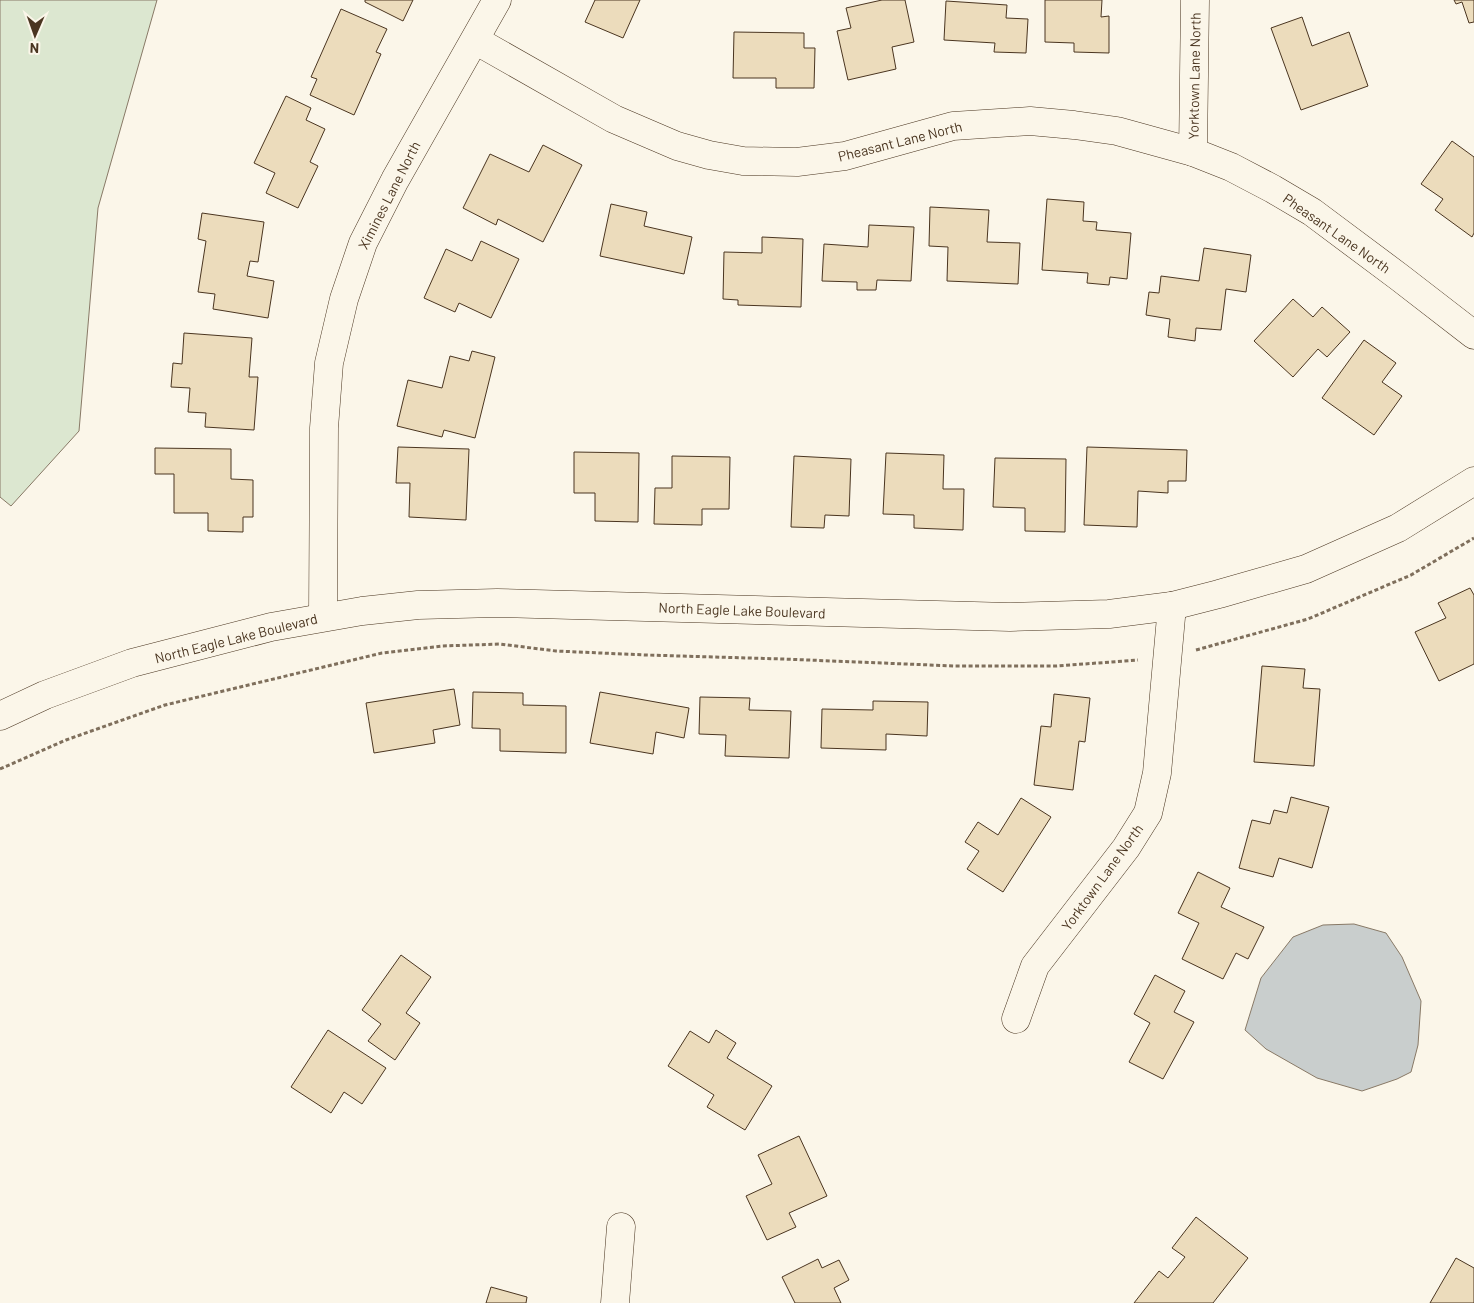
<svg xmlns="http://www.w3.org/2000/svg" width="1474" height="1303" font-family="Barlow,sans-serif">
  <rect width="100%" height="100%" fill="#fbf6e9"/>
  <path fill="#dce7d0" stroke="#887966" d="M0,0H157L98,208L79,431L11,506L0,497Z"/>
  <path fill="#c9cecd" stroke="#887966" d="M1354,924L1386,933L1402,957L1421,1001L1418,1045L1411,1072L1397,1079L1362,1091L1317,1078L1266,1049L1245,1030L1261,978L1293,937L1323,925Z"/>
  <g fill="#ecdcbc" stroke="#4a3520">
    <path d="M365,0H413L403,21L365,2Z"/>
    <path d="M595,0H640L623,38L585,22Z"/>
    <path d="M882,0H905L914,42L892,47L896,69L848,80L837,31L851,28L846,8Z"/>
    <path d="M1045,0H1102L1101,17L1109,16V53L1074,52V43L1045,42Z"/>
    <path d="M1454,0H1474V22L1469,23L1462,2L1456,4Z"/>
    <path d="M946,1L1007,5L1006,18L1028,19L1026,53L994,52L995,43L944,40Z"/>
    <path d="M341,9L387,29L376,52L381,54L354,115L310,95L317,79L311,77Z"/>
    <path d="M1302,17L1312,46L1349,32L1368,86L1301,110L1271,28Z"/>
    <path d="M734,32L804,33V48H815L814,88H776V78H733Z"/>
    <path d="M286,96L311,108L306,120L325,129L310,162L318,166L298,208L266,193L275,173L254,163Z"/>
    <path d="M1452,141L1474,157V233L1472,237L1435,210L1443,199L1421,184Z"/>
    <path d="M543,145L582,165L543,242L498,219L496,225L463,208L490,154L529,172Z"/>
    <path d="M1047,199L1084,202L1083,221L1097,222L1096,230L1131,233L1127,279L1110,277L1109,285L1087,283L1088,273L1042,270Z"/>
    <path d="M611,204L647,212L644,226L692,237L684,274L600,256Z"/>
    <path d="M930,207L989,210L987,242L1020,243L1018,284L947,281L948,247L929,246Z"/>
    <path d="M202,213L264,222L258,262L250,261L247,276L274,281L268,318L213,309L215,294L198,292L206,241L198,239Z"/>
    <path d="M869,225L914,227L911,281L877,280L876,290H857V282L822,281L824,244L868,247Z"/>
    <path d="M762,237L803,239L801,307L738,305V300L723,299L724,252L762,253Z"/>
    <path d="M481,241L519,259L491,318L459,303L455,312L424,298L446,249L472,261Z"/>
    <path d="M1204,248L1251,255L1246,292L1226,289L1221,330L1196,328L1195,341L1168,337L1170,319L1146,315L1149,292L1159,293L1161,276L1199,281Z"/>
    <path d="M1293,299L1313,317L1322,307L1350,332L1327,357L1318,349L1293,377L1254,341Z"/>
    <path d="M184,333L252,338L249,377H258L254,430L205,427L206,413L188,412L190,388L171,387L173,363L182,364Z"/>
    <path d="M1364,340L1396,363L1382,382L1402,396L1374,435L1322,398Z"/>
    <path d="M472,351L495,357L475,438L444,430L442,437L397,426L408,380L442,388L450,356L469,361Z"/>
    <path d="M398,447L469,449L466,520L409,517L410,483H396Z"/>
    <path d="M1087,447L1187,450L1186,481H1168V493L1138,491L1137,527L1084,525Z"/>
    <path d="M155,448L231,449V479L253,480V517H243V532L208,531V513H174V474H155Z"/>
    <path d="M574,452L639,453L638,522L595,521V493H574Z"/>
    <path d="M886,453L944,455L943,489H964L963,530L914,528V515L883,514Z"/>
    <path d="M672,456L730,457L729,509H702V525L654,524L655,488H672Z"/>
    <path d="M794,456L851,459L849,516L825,515L824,528L791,527Z"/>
    <path d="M995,458L1066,459L1065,532L1025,531V508L993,507Z"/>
    <path d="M1470,588L1474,595V664L1439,681L1415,632L1446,618L1438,603Z"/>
    <path d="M1262,666L1305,669L1303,688L1320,689L1314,766L1254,762Z"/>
    <path d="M454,689L460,725L433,730L435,743L374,753L366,703Z"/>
    <path d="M473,692L523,693V705L566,706V753L500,751V729L472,728Z"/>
    <path d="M600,692L689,708L684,738L656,732L653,754L590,743Z"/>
    <path d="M1054,694L1090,698L1085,742L1079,741L1073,790L1034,785L1041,726L1051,727Z"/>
    <path d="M700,697L750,698L749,710L791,711L789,758L725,756L726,735L699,734Z"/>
    <path d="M873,701L928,702L927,736L886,734V750L821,748L822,709L873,710Z"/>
    <path d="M1291,797L1329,807L1312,868L1279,858L1273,877L1239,868L1252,820L1270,824L1274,810L1287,813Z"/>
    <path d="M1021,798L1051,817L1003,892L967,869L979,851L965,842L978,822L998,835Z"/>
    <path d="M1198,872L1230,888L1221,907L1264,927L1248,959L1236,953L1223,979L1182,959L1199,923L1178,913Z"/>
    <path d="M401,955L431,977L406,1013L420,1023L395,1060L368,1041L381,1024L362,1010Z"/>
    <path d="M1155,975L1185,991L1174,1012L1194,1022L1163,1079L1129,1062L1150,1023L1134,1014Z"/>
    <path d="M328,1030L386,1068L362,1104L344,1092L331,1113L291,1087Z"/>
    <path d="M716,1030L736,1043L727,1058L772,1086L745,1130L707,1107L714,1095L668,1066L690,1031L709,1043Z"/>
    <path d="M799,1136L827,1196L789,1213L796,1227L767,1240L746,1196L772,1184L758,1155Z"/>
    <path d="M1196,1217L1248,1258L1213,1303H1134L1159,1271L1168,1278L1185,1257L1172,1248Z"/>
    <path d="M1456,1258L1474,1268V1303H1430Z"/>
    <path d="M818,1259L822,1268L839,1260L849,1280L834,1288L841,1303H795L782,1277Z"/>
    <path d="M491,1287L527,1297L526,1303H486Z"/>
  </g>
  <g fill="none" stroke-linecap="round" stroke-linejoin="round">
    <defs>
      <g id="minor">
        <path d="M475,40L614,119L677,146L709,155L743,161L797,162L845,156L953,126L1030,121L1074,125L1117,131L1193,152L1231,167L1273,189L1312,212L1399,277L1474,335"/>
        <path d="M1193,152L1195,0"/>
        <path d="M323,617L324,428L329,363L344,299L363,243L395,180L497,0"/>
        <path d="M0,716L45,695L132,663L271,627L362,611L418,605L497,603L1010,617L1109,614L1172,606L1219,594L1306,569L1398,528L1474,481"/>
        <path d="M1016,1019L1035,966L1126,848L1148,813L1157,773L1172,606"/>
        <path d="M615,1303L621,1227"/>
      </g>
    </defs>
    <use href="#minor" stroke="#4a3520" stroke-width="29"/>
    <g stroke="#7f6f5c" stroke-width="3" stroke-dasharray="4 2.5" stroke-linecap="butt">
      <path d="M1196,650L1308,619L1411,575L1474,538"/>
      <path d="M0,769L66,740L165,705L382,653L442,646L500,644L556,651L646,655L783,659L955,666H1057L1138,660"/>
    </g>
    <use href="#minor" stroke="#fbf6e9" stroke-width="28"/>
  </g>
  <g text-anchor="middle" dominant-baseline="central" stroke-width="4" stroke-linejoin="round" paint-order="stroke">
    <g font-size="14" fill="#4a3520" stroke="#fbf6e9">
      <text transform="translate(1194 76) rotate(-89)">Yorktown Lane North</text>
      <text transform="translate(900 141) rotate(-14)">Pheasant Lane North</text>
      <text transform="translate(389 195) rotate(-63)">Ximines Lane North</text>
      <text transform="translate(1337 233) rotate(35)">Pheasant Lane North</text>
      <text transform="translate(742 610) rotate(2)">North Eagle Lake Boulevard</text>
      <text transform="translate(236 638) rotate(-14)">North Eagle Lake Boulevard</text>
      <text transform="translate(1102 877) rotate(-54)">Yorktown Lane North</text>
    </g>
  </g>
  <g transform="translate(35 35) rotate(182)" stroke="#fbf6e9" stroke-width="4" paint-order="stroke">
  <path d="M0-4L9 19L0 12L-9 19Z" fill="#4a3520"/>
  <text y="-8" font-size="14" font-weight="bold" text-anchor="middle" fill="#4a3520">N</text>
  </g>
</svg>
